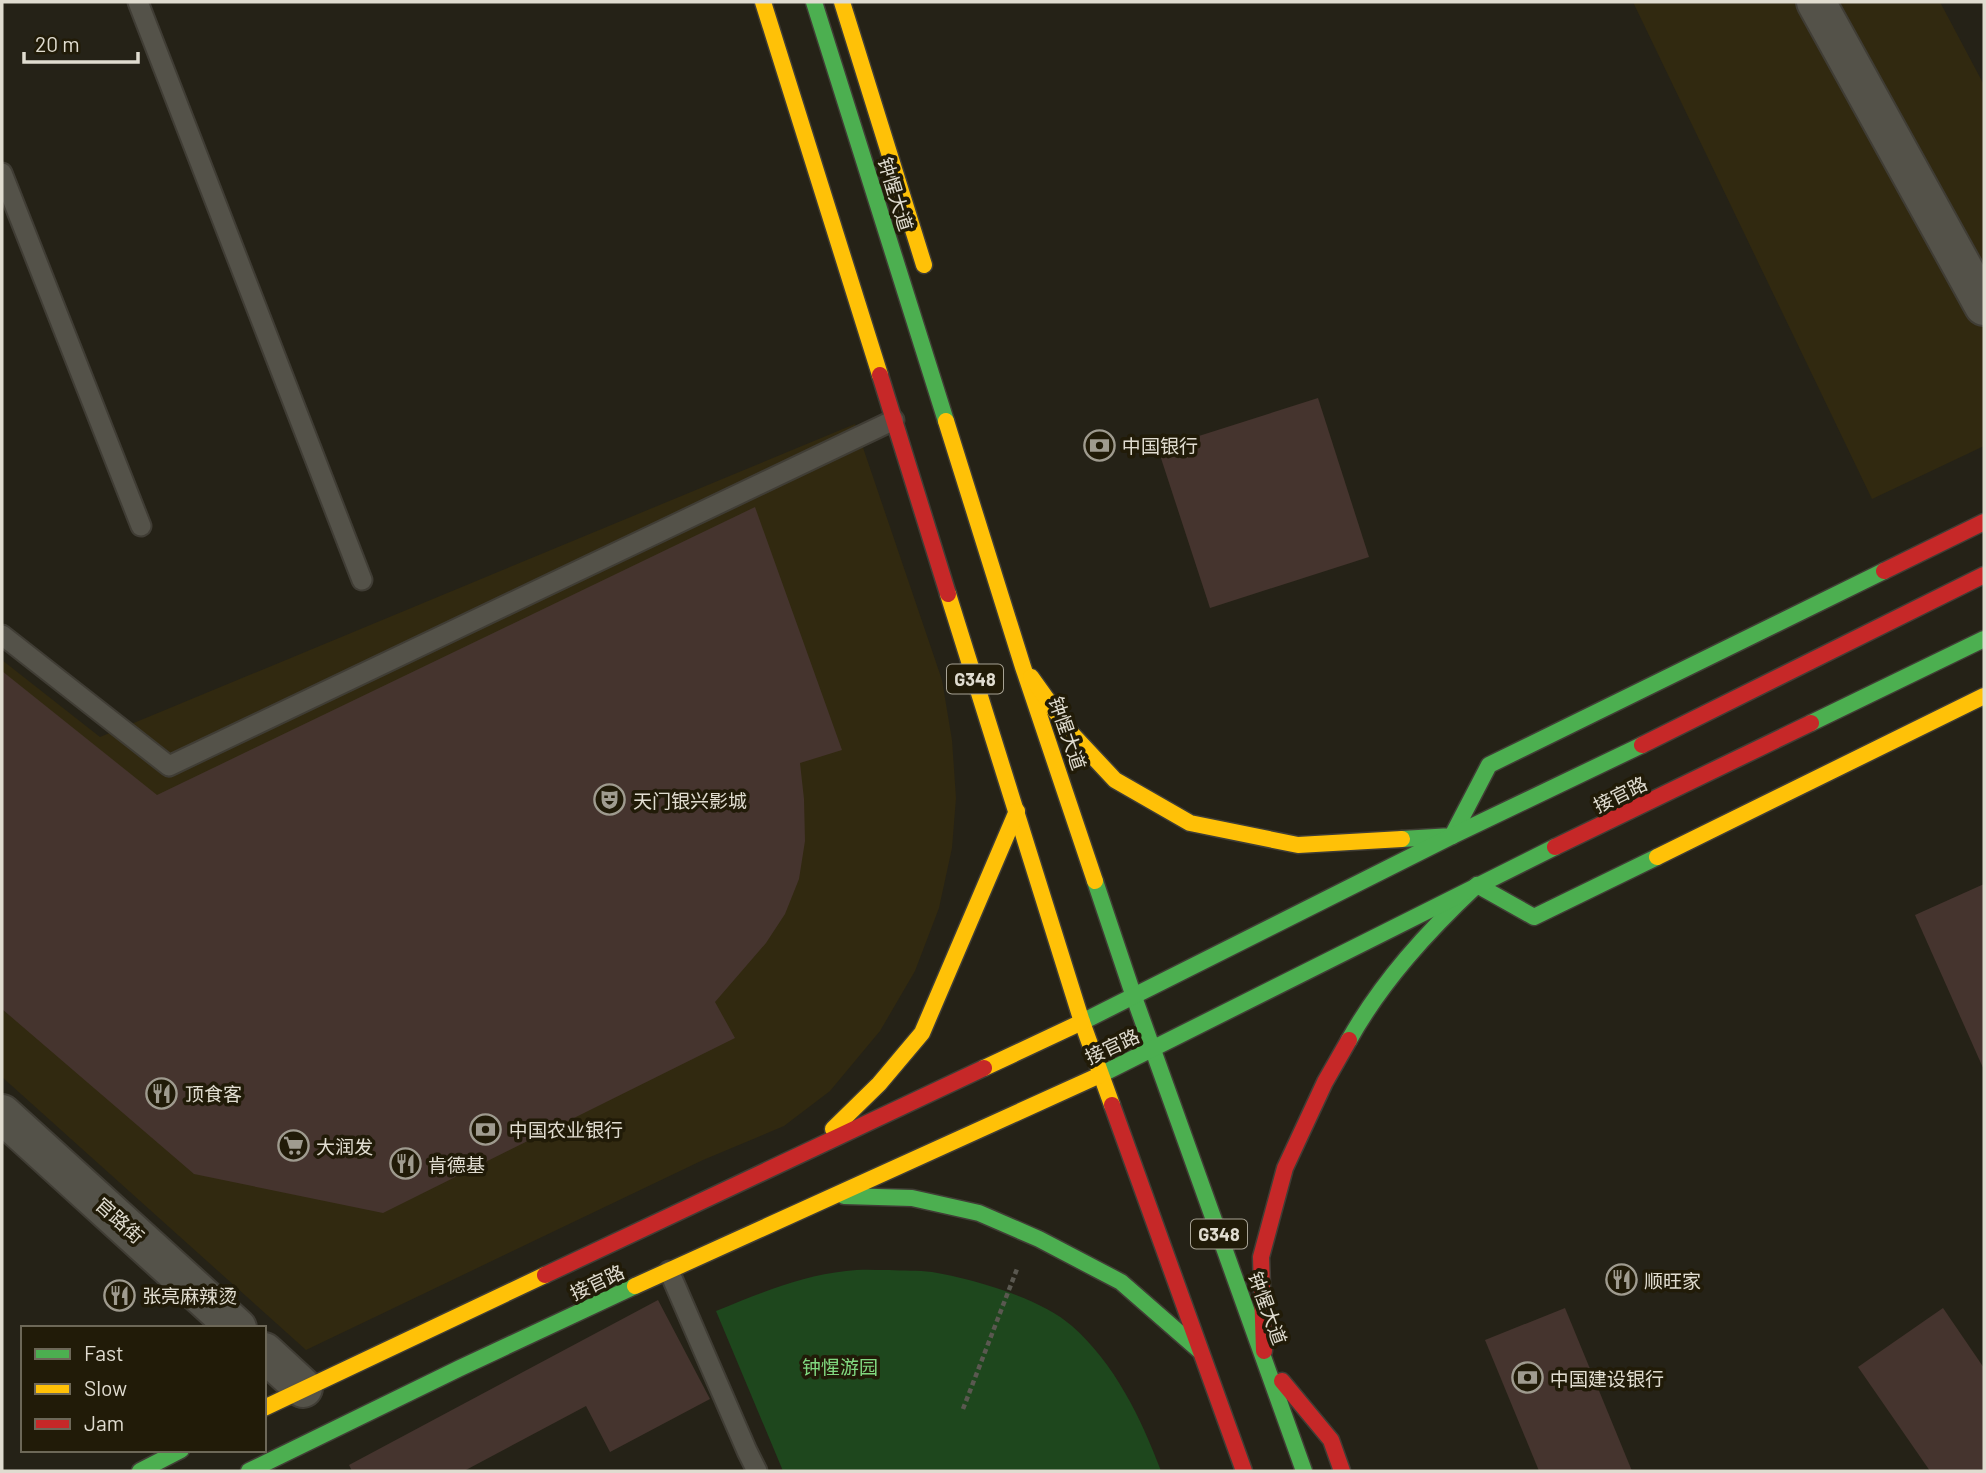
<svg xmlns="http://www.w3.org/2000/svg" width="1986" height="1473" font-family="Barlow,'Noto Sans SC',sans-serif">
  <rect width="100%" height="100%" fill="#252217"/>
  <g fill="#312910">
    <path d="M1633,2H1940L1984,85V446L1872,499Z"/>
    <path d="M855,424L942,680L952,740L956,798L952,848L939,908L915,971L880,1031L830,1091L784,1126L703,1160L306,1350L2,1077V660L100,737Z"/>
  </g>
  <path fill="#1e471d" d="M889,1270C903,1271 918,1270 932,1272C973,1279 1041,1298 1072,1326C1115,1364 1141,1418 1161,1471H783L716,1311C758,1294 800,1276 846,1271C860,1269 875,1270 889,1270Z"/>
  <g fill="#45342e">
    <path d="M1318,398L1369,557L1210,608L1158,449Z"/>
    <path d="M755,507L842,750L800,763L804,799L805,841L799,879L785,914L766,943L715,1002L735,1038L383,1213L194,1174L2,1009V671L157,795Z"/>
    <path d="M1984,884V1070L1915,915Z"/>
    <path d="M658,1300L710,1399L610,1452L586,1406L464,1471H352L349,1465Z"/>
    <path d="M1565,1308L1632,1471H1539L1485,1340Z"/>
    <path d="M1943,1308L1984,1368V1471H1930L1858,1367Z"/>
  </g>
  <g fill="none" stroke-linecap="round" stroke-linejoin="round">
    <defs>
      <g id="lane">
        <path d="M138,2L362,580"/>
        <path d="M2,173L141,526"/>
        <path d="M2,635L169,766L894,420"/>
        <path d="M669,1271L747,1451L757,1471"/>
      </g>
      <g id="street">
        <path d="M1816,2L1984,306"/>
        <path d="M2,1114L237,1328"/>
        <path d="M264,1352L303,1388"/>
      </g>
      <g id="fast">
        <path d="M814,2L946,421"/>
        <path d="M1811,723L1984,639"/>
        <path d="M1402,839L1452,836L1489,765L1884,571"/>
        <path d="M1095,881L1134,997L1304,1471"/>
        <path d="M1082,1022L1452,836L1642,745"/>
        <path d="M1349,1040C1382,981 1428,931 1477,885L1534,917L1657,857"/>
        <path d="M1100,1075L1555,847"/>
        <path d="M844,1196L912,1198L979,1213L1039,1239L1121,1282L1200,1351"/>
        <path d="M140,1471L181,1450"/>
        <path d="M249,1471L460,1368L635,1286"/>
      </g>
      <g id="slow">
        <path d="M763,2L880,375"/>
        <path d="M842,2L924,265"/>
        <path d="M946,421L1023,667L1095,881"/>
        <path d="M948,594L1082,1022L1112,1105"/>
        <path d="M1031,677L1071,733L1115,780L1190,823L1298,845L1402,839"/>
        <path d="M1657,857L1984,696"/>
        <path d="M984,1068L1082,1022"/>
        <path d="M833,1129L879,1084L922,1033L1017,811"/>
        <path d="M635,1286L1100,1075"/>
        <path d="M264,1408L545,1275"/>
      </g>
      <g id="jam">
        <path d="M880,375L948,594"/>
        <path d="M1884,571L1984,522"/>
        <path d="M1642,745L1984,575"/>
        <path d="M1555,847L1811,723"/>
        <path d="M1112,1105L1244,1471"/>
        <path d="M545,1275L984,1068"/>
        <path d="M1264,1351L1261,1257L1285,1168L1325,1082L1349,1040"/>
        <path d="M1282,1381L1331,1440L1342,1471"/>
      </g>
    </defs>
    <use href="#lane" stroke="#403d35" stroke-width="23"/>
    <use href="#street" stroke="#403d35" stroke-width="42"/>
    <use href="#fast" stroke="#403d35" stroke-width="19"/>
    <use href="#slow" stroke="#403d35" stroke-width="19"/>
    <use href="#jam" stroke="#403d35" stroke-width="19"/>
    <path stroke="#5a5850" stroke-width="4.5" stroke-dasharray="5 3.5" stroke-linecap="butt" d="M963,1409L1017,1269"/>
    <use href="#lane" stroke="#545249" stroke-width="19"/>
    <use href="#street" stroke="#545249" stroke-width="38"/>
    <use href="#fast" stroke="#4caf50" stroke-width="16"/>
    <use href="#slow" stroke="#ffc107" stroke-width="16"/>
    <use href="#jam" stroke="#c62828" stroke-width="16"/>
  </g>
  <defs>
    <symbol id="bank-ring" viewBox="-11 -11 22 22"><circle r="9.5" fill="#211b08" stroke="#9f9b8f" stroke-width="1.5"/><path d="M-6-4H6V4H-6ZM0-2.3a2.3 2.3 0 1 0 0 4.6a2.3 2.3 0 1 0 0-4.6Z" fill="#9f9b8f"/></symbol>
    <symbol id="theatre-ring" viewBox="-11 -11 22 22"><circle r="9.5" fill="#211b08" stroke="#9f9b8f" stroke-width="1.5"/><path d="M-5-5.5Q0-4 5-5.5V0Q5 5 0 6Q-5 5-5 0ZM-3.3-2.5H-1v1.5H-3.3ZM1-2.5H3.3v1.5H1ZM-2.8 1Q0 5.5 2.8 1Z" fill="#9f9b8f"/></symbol>
    <symbol id="restaurant-ring" viewBox="-11 -11 22 22"><circle r="9.5" fill="#211b08" stroke="#9f9b8f" stroke-width="1.5"/><path d="M-5-6h1v4h1v-4h1v4h1v-4h1v5L-1.5 .5V6h-2V.5L-5-1ZM5-6V6H3V1.5H1.5Q1.5-4 5-6Z" fill="#9f9b8f"/></symbol>
    <symbol id="supermarket-ring" viewBox="-11 -11 22 22"><circle r="9.5" fill="#211b08" stroke="#9f9b8f" stroke-width="1.5"/><path d="M-6-5.5h2.5l.6 2H6L4.5 2H-2.5L-4.4-4H-6ZM-1.5 3.2a1.3 1.3 0 1 0 .1 0ZM3 3.2a1.3 1.3 0 1 0 .1 0Z" fill="#9f9b8f"/></symbol>
  </defs>
  <g fill-rule="evenodd">
    <use href="#bank-ring" x="1082" y="428" width="35" height="35"/>
    <use href="#theatre-ring" x="592" y="782" width="35" height="35"/>
    <use href="#restaurant-ring" x="144" y="1076" width="35" height="35"/>
    <use href="#bank-ring" x="468" y="1112" width="35" height="35"/>
    <use href="#supermarket-ring" x="276" y="1128" width="35" height="35"/>
    <use href="#restaurant-ring" x="388" y="1146" width="35" height="35"/>
    <use href="#restaurant-ring" x="1604" y="1262" width="35" height="35"/>
    <use href="#restaurant-ring" x="102" y="1278" width="35" height="35"/>
    <use href="#bank-ring" x="1510" y="1360" width="35" height="35"/>
  </g>
  <g text-anchor="middle" dominant-baseline="central" stroke-width="7" stroke-linejoin="round" paint-order="stroke">
    <g fill="#211b08" stroke="#a7a294" stroke-width="2">
      <rect x="947" y="664.5" width="56" height="29" rx="5"/>
      <rect x="1191" y="1219.5" width="56" height="29" rx="5"/>
    </g>
    <g font-size="18" font-weight="bold" fill="#e0dcd0">
      <text x="975" y="679">G348</text>
      <text x="1219" y="1234">G348</text>
    </g>
    <g font-size="19" fill="#e0dcd0" stroke="#211b08">
      <text transform="translate(896 194) rotate(73)">钟惺大道</text>
      <text transform="translate(1068 733) rotate(71)">钟惺大道</text>
      <text transform="translate(1620 794) rotate(-26)">接官路</text>
      <text transform="translate(1112 1046) rotate(-25)">接官路</text>
      <text transform="translate(120 1220) rotate(42)">官路街</text>
      <text transform="translate(597 1282) rotate(-25)">接官路</text>
      <text transform="translate(1268 1308) rotate(70)">钟惺大道</text>
    </g>
    <g font-size="19" fill="#e0dcd0" stroke="#211b08" text-anchor="start">
      <text x="1122" y="445">中国银行</text>
      <text x="633" y="800">天门银兴影城</text>
      <text x="185" y="1093">顶食客</text>
      <text x="509" y="1129">中国农业银行</text>
      <text x="316" y="1146">大润发</text>
      <text x="428" y="1164">肯德基</text>
      <text x="1644" y="1280">顺旺家</text>
      <text x="142" y="1295">张亮麻辣烫</text>
      <text x="1550" y="1378">中国建设银行</text>
    </g>
    <g font-size="19" fill="#81d980" stroke="#211b08">
      <text x="840" y="1366">钟惺游园</text>
    </g>
  </g>
  <rect width="1986" height="1473" fill="none" stroke="#e0dcd0" stroke-width="7"/>
  <rect x="21" y="1326" width="245" height="126" fill="#211b08" stroke="#6d6858" stroke-width="2"/>
  <rect x="35" y="1349" width="35" height="10" fill="#4caf50" stroke="#6d6858" stroke-width="2"/>
  <text x="84" y="1361" font-size="21" fill="#e0dcd0">Fast</text>
  <rect x="35" y="1384" width="35" height="10" fill="#ffc107" stroke="#6d6858" stroke-width="2"/>
  <text x="84" y="1396" font-size="21" fill="#e0dcd0">Slow</text>
  <rect x="35" y="1419" width="35" height="10" fill="#c62828" stroke="#6d6858" stroke-width="2"/>
  <text x="84" y="1431" font-size="21" fill="#e0dcd0">Jam</text>
  <path d="M24 52v10h114v-10" fill="none" stroke="#e0dcd0" stroke-width="3.5"/>
  <text x="35" y="52" font-size="21" fill="#e0dcd0" stroke="#211b08" stroke-width="5" paint-order="stroke">20 m</text>
</svg>
